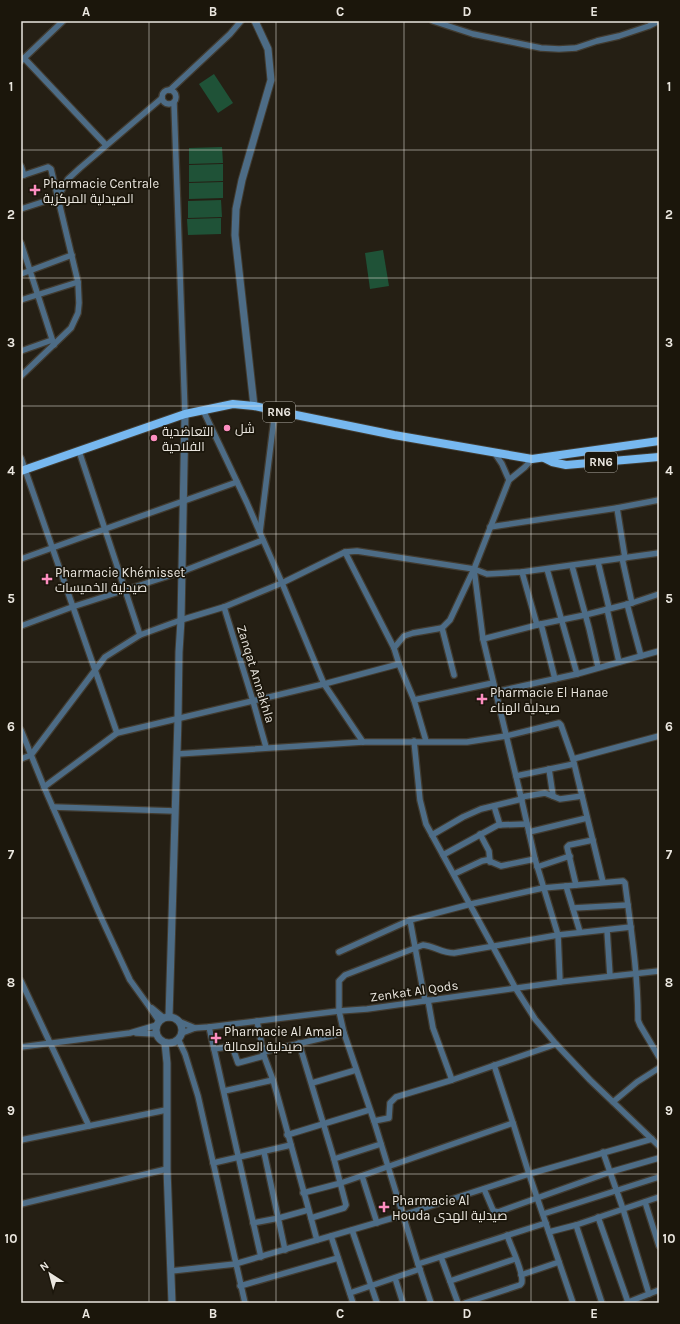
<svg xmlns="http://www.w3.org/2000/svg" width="680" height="1324" font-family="Karla,Cairo,sans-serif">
  <rect width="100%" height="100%" fill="#251f14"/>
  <g fill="#1f5237">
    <path d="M214,74L233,103L218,113L199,84Z"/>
    <path d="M222,147L223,163L189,164V148Z"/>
    <path d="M223,164V181L189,182V165Z"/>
    <path d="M223,182V198L189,199V183Z"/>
    <path d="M221,200L222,217L188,218V201Z"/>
    <path d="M221,218V234L188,235L187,219Z"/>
    <path d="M383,250L389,286L370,289L365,253Z"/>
  </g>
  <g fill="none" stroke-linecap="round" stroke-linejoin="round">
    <defs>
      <g id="minor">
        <path d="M433,21L473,34L541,48L559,49L576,48L597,41L619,36L649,26L659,21"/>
        <path d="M24,58L106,145"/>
        <path d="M21,61L63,21"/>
        <path d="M170,90L230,34L241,21"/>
        <circle cx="169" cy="97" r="7"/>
        <path d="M174,103L185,414"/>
        <path d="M21,166L24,175"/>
        <path d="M21,176L48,167L51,169L78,282L79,303L78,313L71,328L21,376"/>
        <path d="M21,209L58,197L68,179L80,168L162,98"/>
        <path d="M21,243L54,345"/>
        <path d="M21,274L72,255"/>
        <path d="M21,300L78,282"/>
        <path d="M21,351L52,340"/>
        <path d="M203,410L247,503L282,583L324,684L363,742"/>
        <path d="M79,451L140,635"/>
        <path d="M494,452L502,464L509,480"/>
        <path d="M21,458L117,733"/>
        <path d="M617,508L625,558"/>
        <path d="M490,527L617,508L659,500"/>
        <path d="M260,532L275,411"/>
        <path d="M345,552L394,648"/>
        <path d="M622,558L632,603"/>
        <path d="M21,559L237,482"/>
        <path d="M598,562L609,608"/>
        <path d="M572,566L589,628L598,667"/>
        <path d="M474,569L483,639L521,797L535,859L558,935L560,982"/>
        <path d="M547,569L577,674"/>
        <path d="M522,572L537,625"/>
        <path d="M627,604L641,656"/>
        <path d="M224,607L253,701L266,747"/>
        <path d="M607,609L619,662"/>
        <path d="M541,624L555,679"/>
        <path d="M21,626L72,607L181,572L263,540"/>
        <path d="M442,628L454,675"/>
        <path d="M483,639L541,624L585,615L632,603L659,594"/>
        <path d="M399,664L414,700L426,741"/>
        <path d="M495,692L577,674L659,651"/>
        <path d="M414,700L493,683"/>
        <path d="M21,730L44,787L99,913L130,980L148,1005L159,1021"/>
        <path d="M414,741L420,800L426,824L516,989L535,1019L556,1044L590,1080L659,1146"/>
        <path d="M177,754L363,742H467L506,736L559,723L561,725L573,759L603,882"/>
        <path d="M21,759L31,755L105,657L140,635L181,620L224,607L282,583L345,552L357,551L474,569L487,574L522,572L659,553"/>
        <path d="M573,759L659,736"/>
        <path d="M549,769L553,796"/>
        <path d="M516,776L574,764"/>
        <path d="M44,787L117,733L324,684L399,664L394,648L404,636L413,633L442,628L450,620L474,569L509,480L525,467L532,459"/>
        <path d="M521,797L545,793L560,799L582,796"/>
        <path d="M494,806L500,825"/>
        <path d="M53,807L175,811"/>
        <path d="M529,832L587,818"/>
        <path d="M480,834L489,851L490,862"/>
        <path d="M432,835L463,817L481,809L522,799"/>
        <path d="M443,855L498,825L527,824"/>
        <path d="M537,867L570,856"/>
        <path d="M454,874L482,861L487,860L501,866L535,859"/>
        <path d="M576,885L567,847L569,845L593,840"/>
        <path d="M566,886L580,932"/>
        <path d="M573,908L628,905"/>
        <path d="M410,920L425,1001"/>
        <path d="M607,930L610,976"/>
        <path d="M339,952L410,920L471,904L543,888L623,881L625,883C631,929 638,974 638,1020L640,1025L659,1057"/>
        <path d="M21,981L89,1126"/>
        <path d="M428,1000L433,1028L452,1080"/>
        <path d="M152,1008L164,1018"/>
        <path d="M178,1021L195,1028"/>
        <path d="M257,1021L264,1056L273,1080L282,1112L317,1240"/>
        <path d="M209,1027L261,1257"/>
        <path d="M136,1033L156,1034"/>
        <path d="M182,1033L195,1028L209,1027L339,1011L367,1009L560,982L659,971"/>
        <path d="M178,1039L185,1054L198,1096L245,1303"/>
        <path d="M299,1043L334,1159L346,1205L344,1208L311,1218"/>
        <path d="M21,1047L130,1033L157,1025"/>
        <path d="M214,1049L232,1046L238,1063L264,1056"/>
        <path d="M263,1052L344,1033"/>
        <path d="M494,1065L513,1123"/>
        <path d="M312,1083L356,1070"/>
        <path d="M224,1091L273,1080"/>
        <path d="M613,1102L637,1082L659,1068"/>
        <path d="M374,1121L389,1118L390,1103L396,1097L452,1080L556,1044"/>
        <path d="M287,1135L369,1110"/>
        <path d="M21,1140L166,1110"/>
        <path d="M264,1152L285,1250"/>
        <path d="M603,1152L623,1209L649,1294"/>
        <path d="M334,1159L381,1144"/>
        <path d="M213,1163L291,1145"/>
        <path d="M362,1176L377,1223"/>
        <path d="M484,1189L493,1210L494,1211L498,1212L610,1172L659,1158"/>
        <path d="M303,1193L341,1183L513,1123L529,1174L573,1303"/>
        <path d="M645,1202L659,1246"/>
        <path d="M21,1204L167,1169"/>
        <path d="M543,1214L659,1177"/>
        <path d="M598,1217L628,1302"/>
        <path d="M253,1223L279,1218L308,1210"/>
        <path d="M576,1225L602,1303"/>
        <path d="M352,1230L377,1303"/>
        <path d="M549,1232L576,1225L659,1197"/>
        <path d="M331,1236L353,1303"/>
        <path d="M441,1257L458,1303"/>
        <path d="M418,1264L546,1223"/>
        <path d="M171,1271L235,1264L403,1215L529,1174L652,1139"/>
        <path d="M521,1275L559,1262"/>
        <path d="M395,1278L403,1303"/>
        <path d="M450,1281L515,1259"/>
        <path d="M240,1286L338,1258"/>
        <path d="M350,1293L420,1269"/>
        <path d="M431,1303L418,1264L374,1121L344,1033L339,1011V981L345,975L423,945C434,946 442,953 454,953L558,935L631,927"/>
        <path d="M465,1303L520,1285C522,1283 522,1283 522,1280C522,1268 511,1247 507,1235"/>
        <path d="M626,1303L659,1290"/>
      </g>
      <g id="tertiary">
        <path d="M254,406L235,235L236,209L242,180L271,80L268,49L255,21"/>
        <circle cx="169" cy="1030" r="13"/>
        <path d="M169,1017L178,719L179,652L181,620L185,414"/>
        <path d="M165,1043L167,1063V1169L172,1303"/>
      </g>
      <g id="primary">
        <path d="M544,458L552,462L566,465L659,457"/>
        <path d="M21,471L185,414L233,404L254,406L296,415L394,435L532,459L659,441"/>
      </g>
    </defs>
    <use href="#minor" stroke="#413b30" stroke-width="8"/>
    <use href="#tertiary" stroke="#413b30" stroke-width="9"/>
    <use href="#primary" stroke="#413b30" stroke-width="10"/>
    <use href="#minor" stroke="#4d6c86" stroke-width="5.5"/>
    <use href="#tertiary" stroke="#4d6c86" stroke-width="7"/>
    <use href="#primary" stroke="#77b8ef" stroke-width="8"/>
  </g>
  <path fill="none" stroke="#eae6df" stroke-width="1" stroke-opacity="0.55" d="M149,21V1303M276,21V1303M404,21V1303M531,21V1303M21,150H659M21,278H659M21,406H659M21,534H659M21,662H659M21,790H659M21,918H659M21,1046H659M21,1174H659"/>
  <g fill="#fd8ec0" stroke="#1b160b" stroke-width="1.5">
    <path d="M33 184h4v4h4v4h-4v4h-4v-4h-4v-4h4z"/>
    <circle cx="227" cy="428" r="4"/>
    <circle cx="154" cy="438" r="4"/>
    <path d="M45 573h4v4h4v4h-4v4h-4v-4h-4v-4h4z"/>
    <path d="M480 693h4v4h4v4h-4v4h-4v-4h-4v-4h4z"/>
    <path d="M214 1032h4v4h4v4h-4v4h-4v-4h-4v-4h4z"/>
    <path d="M382 1201h4v4h4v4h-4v4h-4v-4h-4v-4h4z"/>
  </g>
  <g text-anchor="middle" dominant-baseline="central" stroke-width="3.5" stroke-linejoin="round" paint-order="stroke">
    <g fill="#1b160b" stroke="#aca89f" stroke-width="1">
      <rect x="263" y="402" width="32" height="20" rx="3"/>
      <rect x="585" y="452" width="32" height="20" rx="3"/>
    </g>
    <g font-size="12" font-weight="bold" fill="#eae6df">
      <text x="279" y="412">RN6</text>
      <text x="601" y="462">RN6</text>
    </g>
    <g font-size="13" fill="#eae6df" stroke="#1b160b" text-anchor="start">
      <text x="43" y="183">Pharmacie Centrale<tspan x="43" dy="15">الصيدلية المركزية</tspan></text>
      <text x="235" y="428">شل</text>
      <text x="162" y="431">التعاضدية<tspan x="162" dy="15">الفلاحية</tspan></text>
      <text x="55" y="572">Pharmacie Khémisset<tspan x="55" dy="15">صيدلية الخميسات</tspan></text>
      <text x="490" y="692">Pharmacie El Hanae<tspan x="490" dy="15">صيدلية الهناء</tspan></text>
      <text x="224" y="1031">Pharmacie Al Amala<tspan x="224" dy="15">صيدلية العمالة</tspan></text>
      <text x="392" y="1200">Pharmacie Al<tspan x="392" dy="15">Houda صيدلية الهدى</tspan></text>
    </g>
    <g font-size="13" fill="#eae6df" stroke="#1b160b">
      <text transform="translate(256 674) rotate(73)">Zanqat Annakhla</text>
      <text transform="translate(414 991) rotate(-8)">Zenkat Al Qods</text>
    </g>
  </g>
  <rect width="680" height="1324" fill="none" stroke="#1b160b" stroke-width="44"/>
  <g transform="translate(50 1274) rotate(324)" stroke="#1b160b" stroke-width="3" paint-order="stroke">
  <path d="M0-3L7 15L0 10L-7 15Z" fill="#eae6df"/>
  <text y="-6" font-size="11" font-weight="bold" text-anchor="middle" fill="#eae6df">N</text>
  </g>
  <rect x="22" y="22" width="636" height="1280" fill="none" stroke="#eae6df" stroke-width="1.5"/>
  <g font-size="13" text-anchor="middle" font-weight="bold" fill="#eae6df">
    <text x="86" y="16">A</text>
    <text x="213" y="16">B</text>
    <text x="340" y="16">C</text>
    <text x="467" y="16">D</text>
    <text x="594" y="16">E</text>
    <text x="11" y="91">1</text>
    <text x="669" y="91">1</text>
    <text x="11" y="219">2</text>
    <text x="669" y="219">2</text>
    <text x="11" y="347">3</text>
    <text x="669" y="347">3</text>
    <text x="11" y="475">4</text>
    <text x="669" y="475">4</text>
    <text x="11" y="603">5</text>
    <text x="669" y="603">5</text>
    <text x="11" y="731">6</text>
    <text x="669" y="731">6</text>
    <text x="11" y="859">7</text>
    <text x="669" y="859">7</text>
    <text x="11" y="987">8</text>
    <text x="669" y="987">8</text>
    <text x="11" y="1115">9</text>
    <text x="669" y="1115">9</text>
    <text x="11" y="1243">10</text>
    <text x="669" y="1243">10</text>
    <text x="86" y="1318">A</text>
    <text x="213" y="1318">B</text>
    <text x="340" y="1318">C</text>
    <text x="467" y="1318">D</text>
    <text x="594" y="1318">E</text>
  </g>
</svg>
